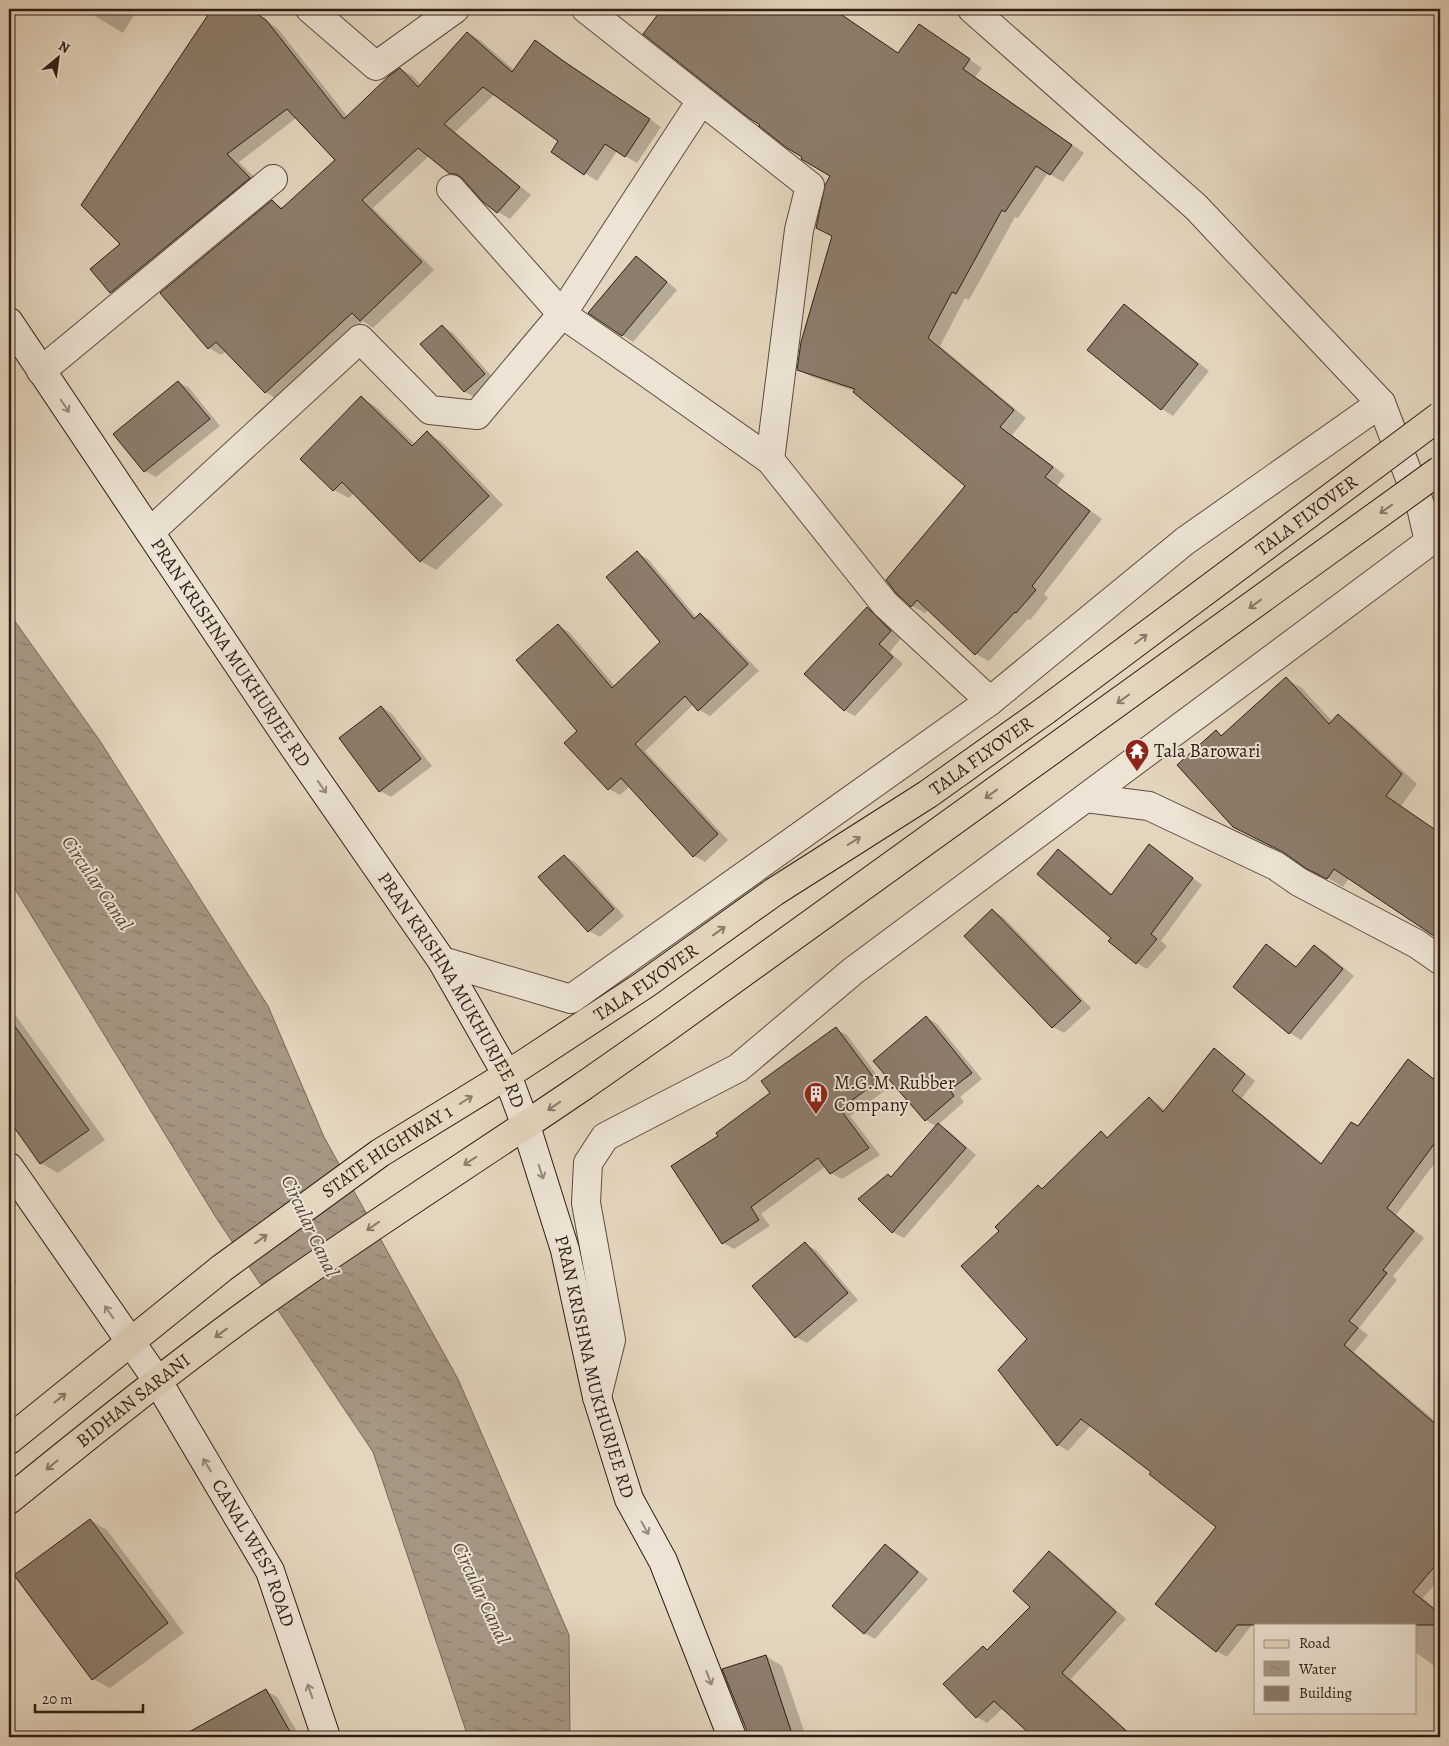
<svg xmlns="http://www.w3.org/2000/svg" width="1449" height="1746" font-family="Alegreya,serif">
  <defs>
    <pattern id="water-ripples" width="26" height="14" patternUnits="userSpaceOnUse" patternTransform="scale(1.25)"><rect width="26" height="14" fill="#a69785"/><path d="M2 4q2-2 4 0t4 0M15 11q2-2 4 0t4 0" fill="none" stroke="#887b6c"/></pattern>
  </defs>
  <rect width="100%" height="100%" fill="#e4d6be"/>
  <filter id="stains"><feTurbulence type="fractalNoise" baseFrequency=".004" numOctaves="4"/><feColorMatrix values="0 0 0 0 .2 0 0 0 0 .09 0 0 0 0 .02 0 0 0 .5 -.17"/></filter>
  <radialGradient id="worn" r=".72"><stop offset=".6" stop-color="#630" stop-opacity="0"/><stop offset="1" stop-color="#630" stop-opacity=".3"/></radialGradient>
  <path fill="url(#water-ripples)" stroke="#766659" d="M9,613L100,741L268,1006L324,1137L458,1379L569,1635L570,1737H468L373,1452L215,1216L9,879Z"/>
  <g fill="#0003">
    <path d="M83,9H138L123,33Z"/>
    <path d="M196,9H250L278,29L348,117L400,69L413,76L421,85L468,33L480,40L515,71L536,41L661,127L637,163L617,151L597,181L553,152L560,140L495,94L455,132L531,195L510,219L498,212L483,200L466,180L450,173L430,155L373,208L434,270L373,328L363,321L278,400L266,392L226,351L221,355L209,348L272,202L284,208L337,160L296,118L239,162L262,185L124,299L111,292L92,269L122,244L208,17Z"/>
    <path d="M663,9H833L899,54L919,25L982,68L975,77L1084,153L1063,182L1048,173L1018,218L1015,217L969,300L965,298L940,346L1026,418L1012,435L1065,475L1057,486L1102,519L1044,594L1048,598L1030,620L1028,619L989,661L976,654L928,609L925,613L912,606L897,592L967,486L855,391L812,377L798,369L834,236L831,176L804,157L644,34Z"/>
    <path d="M636,258L647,264L677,290L633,342L622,335Z"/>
    <path d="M1125,306L1135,312L1209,371L1173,416L1162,409L1089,350Z"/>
    <path d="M442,326L453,333L495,380L476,398L465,392L422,344Z"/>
    <path d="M178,382L189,388L220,426L156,477L145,471Z"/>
    <path d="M362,398L376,407L415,444L427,433L442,442L503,505L436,570L421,561L354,493L349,498L334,490Z"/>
    <path d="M637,553L648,559L697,618L700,614L711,621L759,671L710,716L699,710L694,704L645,751L728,840L705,862L694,856L630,786L620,795L609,789L578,731L558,626L569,632L615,686L662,642Z"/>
    <path d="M867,608L878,614L901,638L890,652L903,664L855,716L844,710Z"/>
    <path d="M1286,679L1302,688L1333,722L1338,716L1353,725L1417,784L1401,806L1440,833V939L1349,878L1343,887L1291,856L1234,826L1216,732L1223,736Z"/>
    <path d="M382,707L392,714L432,766L391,797L380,791Z"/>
    <path d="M1058,850L1068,856L1113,895L1159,852L1202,885L1161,941L1167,946L1147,969L1137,963Z"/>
    <path d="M564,856L575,862L624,916L600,937L589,931Z"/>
    <path d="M992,910L1003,917L1091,1008L1064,1033L1053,1027L966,936Z"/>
    <path d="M1266,946L1297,968L1315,947L1326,953L1354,976L1301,1040L1290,1033L1235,987Z"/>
    <path d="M9,1006L105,1140L58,1173L41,1163L9,1118Z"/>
    <path d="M926,1017L937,1024L982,1079L960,1097L964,1102L938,1125L949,1131L976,1155L904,1238L893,1232L888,1175L892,1178L937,1127L926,1120Z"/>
    <path d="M836,1029L847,1035L887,1089L850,1116L880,1155L842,1179L831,1173L826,1166L761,1214L770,1226L734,1249L723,1243L720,1136L772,1093Z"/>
    <path d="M1214,1050L1224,1056L1255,1081L1242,1098L1323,1164L1358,1127L1409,1061L1433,1078L1440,1068V1156L1396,1215L1424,1238L1393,1276L1397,1280L1359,1328L1368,1335L1354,1352L1440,1425V1578L1423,1598L1440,1613V1670L1415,1652V1625L1255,1621L1227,1657L1217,1651L1218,1527L1153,1472L1091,1425L1068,1451L1058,1445L999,1370L1029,1339L1001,1231L1038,1187L1043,1190L1101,1133L1109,1138L1149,1098L1159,1105L1166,1111Z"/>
    <path d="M805,1244L816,1250L858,1300L807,1343L796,1337Z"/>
    <path d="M9,1271L17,1282L9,1288Z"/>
    <path d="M90,1520L107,1530L184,1633L110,1688L93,1679Z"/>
    <path d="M886,1546L897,1552L928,1579L875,1639L864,1633Z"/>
    <path d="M1049,1552L1059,1558L1126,1619L1071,1679L1134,1737H1035L1003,1708L987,1723L977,1717L983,1647L988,1650L1032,1607Z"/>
    <path d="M766,1656L782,1666L806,1737H749L748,1731Z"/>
    <path d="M266,1691L277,1697L300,1737H183Z"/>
  </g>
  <g fill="#8d7d6d" stroke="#2e1d16">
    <path d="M212,9H250L266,20L344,119L390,75L400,68L418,87L467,32L512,72L535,40L566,63L650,119L625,157L605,144L584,175L551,152L558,141L483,87L444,124L520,187L497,213L482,201L462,178L456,174H450L418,148L362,200L422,262L360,321L352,313L265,393L216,342L208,349L160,293L272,200L281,209L335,160L287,109L227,154L250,178L110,293L90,269L120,244L81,205Z"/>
    <path d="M662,9H833L898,53L919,24L970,59L963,69L1072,145L1050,175L1036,166L1005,212L1002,210L956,294L952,292L928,338L1014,410L1000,427L1053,467L1045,477L1090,511L1032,586L1036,590L1016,613L1015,612L975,655L917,600L911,607L896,593L886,580L965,486L853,392L855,389L797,370L801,342L832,236L816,228L825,185L830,176L801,159L802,157L787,148L759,126L760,125L749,118L643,34Z"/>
    <path d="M636,256L667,282L622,336L588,313Z"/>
    <path d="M1124,304L1198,364L1161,410L1087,350Z"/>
    <path d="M442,325L485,374L464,392L420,344Z"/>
    <path d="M178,381L210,419L144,472L113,434Z"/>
    <path d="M361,396L412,446L427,431L489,496L420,562L342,482L333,491L300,459Z"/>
    <path d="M637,551L694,619L700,613L748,664L698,711L685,696L635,744L718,834L693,857L621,778L608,790L564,743L577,731L516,660L558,624L612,688L660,642L606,577Z"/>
    <path d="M867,607L891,631L879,644L893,657L844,711L804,674Z"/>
    <path d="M1286,677L1329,724L1338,714L1402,774L1386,796L1440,833V940L1334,869L1327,879L1307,869L1283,852L1233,827L1177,765L1216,730L1221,736Z"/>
    <path d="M381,706L421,759L379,792L339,738Z"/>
    <path d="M1149,844L1193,878L1151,934L1157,939L1136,964L1108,941L1111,938L1037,874L1058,849L1111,895Z"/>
    <path d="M564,855L614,909L588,932L538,877Z"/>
    <path d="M992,909L1081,1001L1052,1028L964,936Z"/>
    <path d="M1266,944L1296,967L1314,945L1343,969L1289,1034L1233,987Z"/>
    <path d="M926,1016L972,1073L950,1090L954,1096L925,1121L873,1061Z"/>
    <path d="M9,1018L89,1130L40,1164L9,1120Z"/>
    <path d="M836,1027L877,1082L840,1109L869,1148L830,1174L818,1158L751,1207L759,1220L722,1244L671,1166L718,1136L716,1133L770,1093L761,1081Z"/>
    <path d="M1214,1048L1245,1074L1232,1091L1321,1164L1351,1122L1358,1126L1408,1059L1440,1084V1136L1387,1208L1414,1231L1383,1270L1387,1273L1349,1321L1358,1328L1344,1345L1440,1428V1560L1413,1592L1440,1614V1625H1237L1216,1652L1155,1604L1216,1527L1149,1474L1151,1472L1081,1419L1057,1446L998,1370L1027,1339L961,1266L999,1231L995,1227L1038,1185L1042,1189L1101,1131L1107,1138L1149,1097L1163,1112Z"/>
    <path d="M938,1123L966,1148L892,1233L858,1199L888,1174L891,1177Z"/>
    <path d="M805,1242L848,1293L795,1338L752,1286Z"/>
    <path d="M90,1519L168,1623L92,1680L14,1575Z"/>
    <path d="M885,1544L918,1572L864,1634L832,1606Z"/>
    <path d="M1049,1551L1116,1612L1062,1673L1133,1737H1033L994,1701L976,1718L943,1684L983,1646L987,1650L1030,1607L1013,1591Z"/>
    <path d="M766,1655L793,1737H747V1731L722,1669Z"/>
    <path d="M266,1689L293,1737H180Z"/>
  </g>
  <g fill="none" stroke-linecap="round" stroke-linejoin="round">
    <defs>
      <g id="minor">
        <path d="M310,9L376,66L455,9"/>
        <path d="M586,9L810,186L799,230L770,460L885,604L990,701"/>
        <path d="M451,189L562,314L643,370L770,460"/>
        <path d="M41,371L273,179"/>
        <path d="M150,532L360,339L430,410L477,415L562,314L701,101"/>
        <path d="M1086,798L1149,806L1276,866L1299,882L1417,944L1440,960"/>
      </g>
      <g id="tertiary">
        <path d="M442,961L571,999L990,701L1185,541L1381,403"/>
        <path d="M597,1397L611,1340L586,1203L588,1163L605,1137L738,1068L853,971L1429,542L1421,507L1381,403L1196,207L972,9"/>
      </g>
      <g id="secondary">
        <path id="s1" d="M9,322L291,743L442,961L507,1075L526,1126L565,1250L597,1397L629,1499L663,1561L732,1737"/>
        <path id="s2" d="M9,1167L157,1380L270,1571L326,1737"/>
      </g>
      <g id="primary">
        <path id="s3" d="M9,1440L222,1268L380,1153L507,1075L644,985L774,892L928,794L1046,710"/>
        <path id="s4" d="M9,1500C91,1433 173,1367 259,1305C365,1229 475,1160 582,1087"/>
      </g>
    </defs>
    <use href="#minor" stroke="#5c4b40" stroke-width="30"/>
    <use href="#tertiary" stroke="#5c4b40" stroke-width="30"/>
    <use href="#secondary" stroke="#2e1d16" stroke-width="30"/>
    <use href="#primary" stroke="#2e1d16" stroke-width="30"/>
    <use href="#minor" stroke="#ede4d5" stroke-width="28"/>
    <use href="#tertiary" stroke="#ede4d5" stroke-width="28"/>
    <use href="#secondary" stroke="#ede4d5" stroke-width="28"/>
    <use href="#primary" stroke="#e4d6be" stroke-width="28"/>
    <defs>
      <g id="primary-bridge">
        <path id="s5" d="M1046,710L1440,416"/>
        <path d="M582,1087L665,1029L1440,470"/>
      </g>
    </defs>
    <use href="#primary-bridge" stroke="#2e1d16" stroke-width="30" stroke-linecap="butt"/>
    <use href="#primary-bridge" stroke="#e4d6be" stroke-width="28"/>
  </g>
  <defs><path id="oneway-shaft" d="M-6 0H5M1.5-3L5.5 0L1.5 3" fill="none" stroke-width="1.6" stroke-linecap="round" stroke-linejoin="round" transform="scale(1.25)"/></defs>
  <g stroke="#978a7f">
    <use href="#oneway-shaft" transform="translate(65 406) rotate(56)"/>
    <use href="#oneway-shaft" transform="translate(322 787) rotate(55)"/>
    <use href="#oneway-shaft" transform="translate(541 1172) rotate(72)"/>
    <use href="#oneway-shaft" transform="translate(109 1312) rotate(-125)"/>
    <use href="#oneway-shaft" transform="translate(207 1465) rotate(-121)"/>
    <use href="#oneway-shaft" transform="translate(645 1528) rotate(61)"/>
    <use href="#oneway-shaft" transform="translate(709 1678) rotate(69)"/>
    <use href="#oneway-shaft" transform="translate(310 1691) rotate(-109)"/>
  </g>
  <g stroke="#897a6a">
    <use href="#oneway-shaft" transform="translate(1386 509) rotate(144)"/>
    <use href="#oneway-shaft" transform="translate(1255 604) rotate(144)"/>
    <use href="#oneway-shaft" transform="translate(1141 639) rotate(-37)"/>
    <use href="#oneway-shaft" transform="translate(1123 699) rotate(144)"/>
    <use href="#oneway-shaft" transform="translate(991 794) rotate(144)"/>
    <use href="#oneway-shaft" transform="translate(854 841) rotate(-32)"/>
    <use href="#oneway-shaft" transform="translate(719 931) rotate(-36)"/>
    <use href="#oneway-shaft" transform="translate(466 1100) rotate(-32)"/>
    <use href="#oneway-shaft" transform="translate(554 1106) rotate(145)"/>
    <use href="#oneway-shaft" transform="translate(470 1161) rotate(147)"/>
    <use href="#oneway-shaft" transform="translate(373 1226) rotate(145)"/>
    <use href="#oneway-shaft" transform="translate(261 1239) rotate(-36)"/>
    <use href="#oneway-shaft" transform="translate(221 1333) rotate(144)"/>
    <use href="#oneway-shaft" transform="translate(60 1398) rotate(-39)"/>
    <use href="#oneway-shaft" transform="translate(52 1465) rotate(141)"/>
  </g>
  <defs>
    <symbol id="temple-pin" viewBox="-11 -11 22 30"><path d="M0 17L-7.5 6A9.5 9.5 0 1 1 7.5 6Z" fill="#8f2418" stroke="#ede4d5"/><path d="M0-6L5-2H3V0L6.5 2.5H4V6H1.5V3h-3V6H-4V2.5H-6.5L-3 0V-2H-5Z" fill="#fff"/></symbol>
    <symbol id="building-pin" viewBox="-11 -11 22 30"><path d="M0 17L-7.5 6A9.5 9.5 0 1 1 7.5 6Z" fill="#8f2418" stroke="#ede4d5"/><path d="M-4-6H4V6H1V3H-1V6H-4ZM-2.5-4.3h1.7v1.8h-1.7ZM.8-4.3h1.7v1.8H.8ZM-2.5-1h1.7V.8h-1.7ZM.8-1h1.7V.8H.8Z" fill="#fff"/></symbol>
  </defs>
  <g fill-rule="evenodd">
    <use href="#temple-pin" x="1123" y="737" width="28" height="38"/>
    <use href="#building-pin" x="802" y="1080" width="28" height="38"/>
  </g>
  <g text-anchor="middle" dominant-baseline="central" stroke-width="4" stroke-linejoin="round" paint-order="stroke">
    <g font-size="19" fill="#2e1d16" stroke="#ede4d5">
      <text stroke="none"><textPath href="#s5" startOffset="325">TALA FLYOVER</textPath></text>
      <text stroke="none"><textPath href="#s1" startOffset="398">PRAN KRISHNA MUKHURJEE RD</textPath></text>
      <text stroke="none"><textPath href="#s3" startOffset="1190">TALA FLYOVER</textPath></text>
      <text stroke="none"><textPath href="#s3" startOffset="785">TALA FLYOVER</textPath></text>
      <text stroke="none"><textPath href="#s1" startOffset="802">PRAN KRISHNA MUKHURJEE RD</textPath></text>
      <text stroke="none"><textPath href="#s3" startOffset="476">STATE HIGHWAY 1</textPath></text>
      <text stroke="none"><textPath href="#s1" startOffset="1208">PRAN KRISHNA MUKHURJEE RD</textPath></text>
      <text stroke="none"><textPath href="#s4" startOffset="159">BIDHAN SARANI</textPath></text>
      <text stroke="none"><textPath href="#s2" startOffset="458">CANAL WEST ROAD</textPath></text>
    </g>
    <g font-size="19" fill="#2e1d16" stroke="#ede4d5" text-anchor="start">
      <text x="1154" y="751">Tala Barowari</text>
      <text x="834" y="1083">M.G.M. Rubber<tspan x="834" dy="22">Company</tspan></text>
    </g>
    <g font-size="20" font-style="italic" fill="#58483d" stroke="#ede4d5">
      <text transform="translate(97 883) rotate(56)">Circular Canal</text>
      <text transform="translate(310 1226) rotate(65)">Circular Canal</text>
      <text transform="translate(481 1593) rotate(65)">Circular Canal</text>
    </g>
  </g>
  <rect width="1449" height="1746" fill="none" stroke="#e4d6be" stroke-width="30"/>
  <rect x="10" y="10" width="1429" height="1726" fill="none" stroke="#2e1d16" stroke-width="2.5"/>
  <rect x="15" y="15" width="1419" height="1716" fill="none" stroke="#2e1d16"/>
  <rect x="1254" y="1624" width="162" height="90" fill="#ede4d5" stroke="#a19489"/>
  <rect x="1264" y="1640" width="25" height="8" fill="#e4d6be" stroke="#a19489"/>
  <text x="1299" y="1648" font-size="15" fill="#2e1d16">Road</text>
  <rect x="1264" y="1661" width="25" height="15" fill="url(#water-ripples)" stroke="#a19489"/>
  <text x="1299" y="1674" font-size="15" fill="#2e1d16">Water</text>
  <rect x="1264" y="1686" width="25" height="15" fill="#8d7d6d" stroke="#a19489"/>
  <text x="1299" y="1698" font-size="15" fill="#2e1d16">Building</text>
  <g transform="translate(58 58) rotate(29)" stroke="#ede4d5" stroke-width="4" paint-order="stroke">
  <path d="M0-4L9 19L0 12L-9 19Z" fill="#2e1d16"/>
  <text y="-8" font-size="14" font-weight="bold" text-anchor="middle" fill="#2e1d16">N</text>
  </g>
  <path d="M35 1704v8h108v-8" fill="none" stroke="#2e1d16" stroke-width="2.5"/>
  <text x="42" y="1704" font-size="15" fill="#2e1d16" stroke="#ede4d5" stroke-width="4" paint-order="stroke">20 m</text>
  <rect width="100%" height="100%" filter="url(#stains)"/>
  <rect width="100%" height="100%" fill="url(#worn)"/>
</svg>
